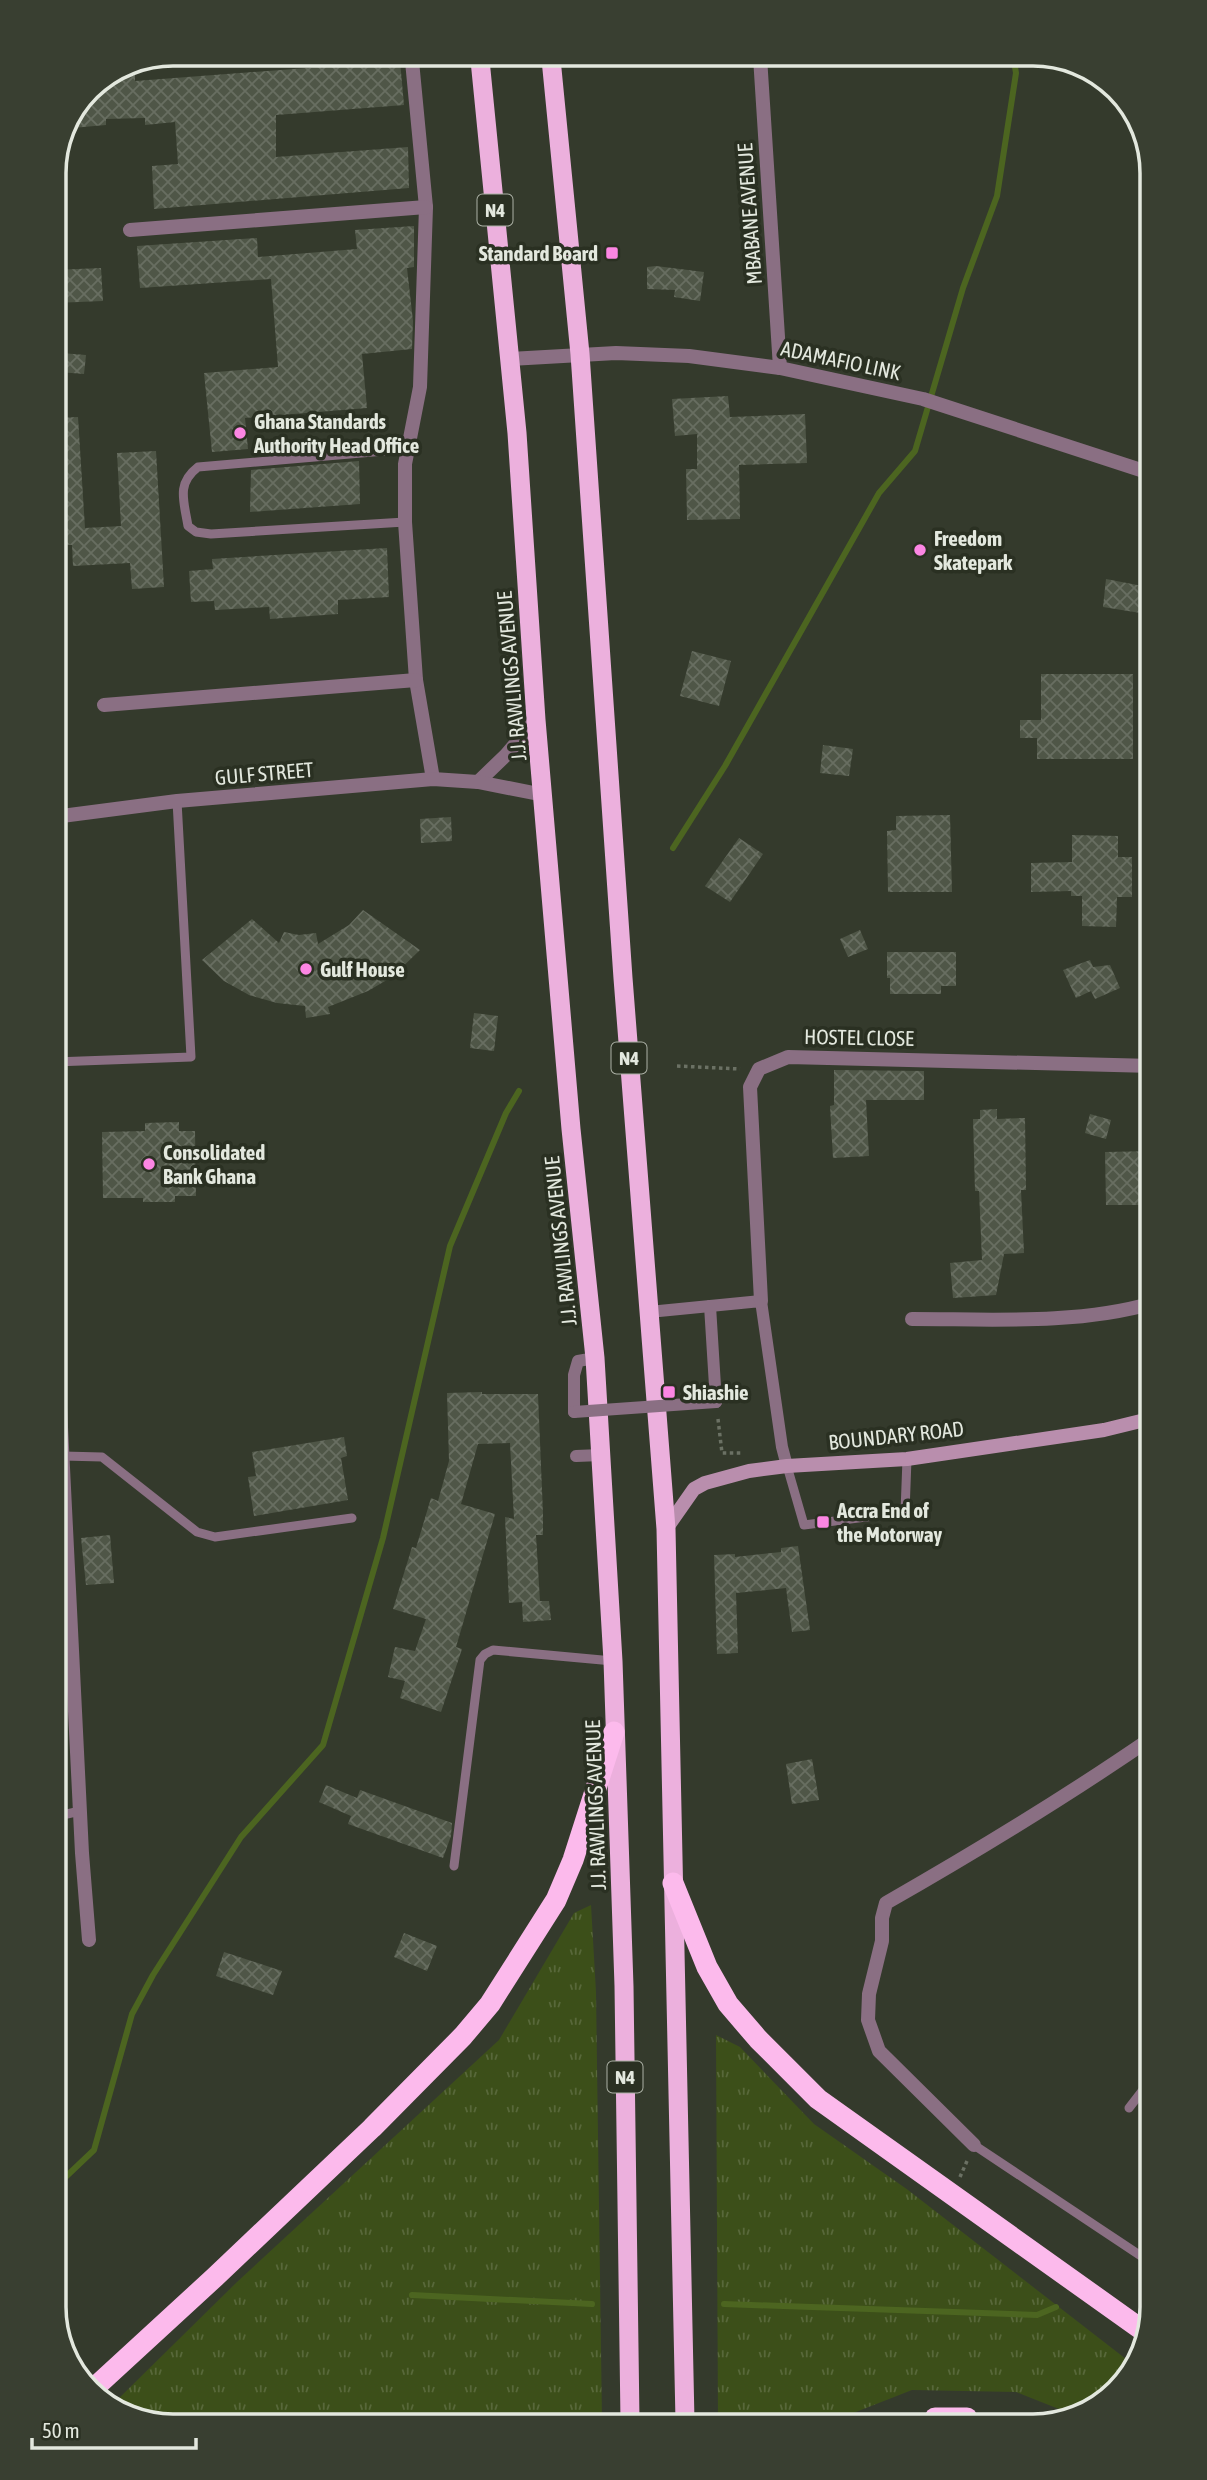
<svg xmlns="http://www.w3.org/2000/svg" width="1207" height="2480" font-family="'Asap Condensed',sans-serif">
  <defs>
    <pattern id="grass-tufts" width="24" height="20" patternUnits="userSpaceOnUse" patternTransform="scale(1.75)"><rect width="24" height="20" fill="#3c4f19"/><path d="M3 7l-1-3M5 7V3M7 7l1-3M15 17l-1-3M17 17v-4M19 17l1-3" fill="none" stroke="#58683a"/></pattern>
    <pattern id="building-cross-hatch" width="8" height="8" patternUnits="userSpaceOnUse" patternTransform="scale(1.75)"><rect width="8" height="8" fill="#4f5647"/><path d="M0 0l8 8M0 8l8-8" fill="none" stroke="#686e61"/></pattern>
  </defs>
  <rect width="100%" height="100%" fill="#343a2c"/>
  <g fill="url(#grass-tufts)">
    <path d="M591,1905L596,1992L602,2421L166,2426L112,2405L237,2282L499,2040L574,1913Z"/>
    <path d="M716,2035L740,2047L814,2124L908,2190L1135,2366L1132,2373L1079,2417L1016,2392L912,2390L838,2419L718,2420Z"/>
  </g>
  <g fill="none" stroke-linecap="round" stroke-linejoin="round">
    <g stroke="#4c6520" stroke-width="6">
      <path d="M673,848L725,766L879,493L915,451L963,288L997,196L1016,73L1013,55"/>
      <path d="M54,2188L94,2150L132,2014L153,1975L241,1837L323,1745L383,1538L450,1246L506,1113L519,1091"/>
      <path d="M412,2295L592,2304"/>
      <path d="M724,2304L1037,2315L1056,2307"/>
    </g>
  </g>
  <g fill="url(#building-cross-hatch)">
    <path d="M400,61L404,105L276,115V157L408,147L409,188L154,209L152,166L178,164L175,122L145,125V118L106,119V125L72,128L90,89L115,72H135V81Z"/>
    <path d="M414,226V267L407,268L413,321L412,349L362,354L367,408L245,418L248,449L212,452L204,373L278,367L271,279L140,288L137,246L257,238L258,257L357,249L355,230Z"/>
    <path d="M656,266L704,272L700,301L674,297L675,290L647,289V267Z"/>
    <path d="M101,268L103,301L54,303V270Z"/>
    <path d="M61,353L86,355L84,374L59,372Z"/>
    <path d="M728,396L730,417L805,414L807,463L739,465L740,519L687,520L686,469H697V434L675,436L672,399Z"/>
    <path d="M78,417L85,528L121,526L117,453L156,451L164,587L132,589L130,563L73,566L72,545L54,544V418Z"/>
    <path d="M359,461L360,504L250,512L251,470Z"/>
    <path d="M387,548L389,597L338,600V614L270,619L269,607L215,610L214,601L191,602L189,571L213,569L212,559Z"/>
    <path d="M1106,579L1153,588V615L1103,607Z"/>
    <path d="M692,651L731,661L719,706L680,696Z"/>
    <path d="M1041,674H1133V759H1037V738H1020V720H1041Z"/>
    <path d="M823,745L853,749L849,776L820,773Z"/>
    <path d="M950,815L952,892H888L887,831L896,830V816Z"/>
    <path d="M451,817L452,841L421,843L420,819Z"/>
    <path d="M1072,835L1118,836V857H1132V897H1117L1116,927L1082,926V896H1071V891L1031,892V863L1072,862Z"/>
    <path d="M739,838L763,854L730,902L705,886Z"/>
    <path d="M363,910L420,950L392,977L368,991L328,1007L330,1014L306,1018L305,1006L277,1003L249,995L224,981L202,960L252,919L279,943L284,932L299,935L316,933L318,944L349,925Z"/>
    <path d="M860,930L868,949L848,957L840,939Z"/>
    <path d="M887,952H956V986H941V994H890V978H887Z"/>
    <path d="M1090,960L1093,967L1110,965L1120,988L1095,999L1091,991L1076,998L1063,970Z"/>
    <path d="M474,1013L498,1016L494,1051L470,1048Z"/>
    <path d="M834,1070L924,1071V1100H866L869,1156L833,1158L830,1106L834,1105Z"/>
    <path d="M997,1109V1119L1025,1118L1026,1190H1021L1024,1253L1004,1254L996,1295L953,1298L950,1263L982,1260L979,1191H975L973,1119H980V1110Z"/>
    <path d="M1090,1114L1111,1120L1106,1139L1085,1133Z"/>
    <path d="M179,1122V1131H195L196,1196H175V1202H143V1198H103L102,1132L145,1131V1123Z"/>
    <path d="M1153,1151V1205H1106L1105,1152Z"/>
    <path d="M482,1392V1394H538L543,1514V1535H536L540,1601H549L551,1620L523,1622L522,1602L509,1603L505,1517L514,1519L510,1443L478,1444L461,1504L495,1514L456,1647L462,1649L441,1712L400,1698L405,1681L388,1677L395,1647L415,1651L426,1619L393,1609L412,1547L416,1548L431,1498L438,1501L449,1461L447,1393Z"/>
    <path d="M344,1437L347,1456L341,1458L348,1500L254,1516L248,1477L256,1476L252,1452Z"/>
    <path d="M110,1535L114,1583L86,1585L81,1538Z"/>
    <path d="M798,1546L810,1630L792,1632L786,1588L736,1593L738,1653L717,1654L714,1555L735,1554V1557L781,1552V1548Z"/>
    <path d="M812,1759L819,1800L792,1804L786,1764Z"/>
    <path d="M326,1785L357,1798L360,1790L452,1823L451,1836L443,1858L348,1824L351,1816L319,1802Z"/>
    <path d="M404,1933L437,1946L427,1971L394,1957Z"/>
    <path d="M224,1952L282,1971L273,1995L216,1976Z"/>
  </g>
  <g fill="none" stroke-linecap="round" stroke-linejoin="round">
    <g stroke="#6b7164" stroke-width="3.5" stroke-dasharray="3.5 3.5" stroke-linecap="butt">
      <path d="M677,1066L740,1069"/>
      <path d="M718,1419L722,1453H743"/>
      <path d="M960,2177L967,2161"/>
    </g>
    <g stroke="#8a6f83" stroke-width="9">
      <path d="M405,522L211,534L196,532L188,526C184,501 176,484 198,467L408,449"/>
      <path d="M54,1062L191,1057L177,801"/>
      <path d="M63,1456L102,1457L197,1532L215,1537L352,1518"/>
      <path d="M787,1466L804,1525L905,1512L907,1459"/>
      <path d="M54,1817L80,1811"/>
      <path d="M454,1866L480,1660L485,1654L493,1650L613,1661"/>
      <path d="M1129,2108L1153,2077"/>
      <path d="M974,2145L1153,2264"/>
    </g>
    <g stroke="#8a6f83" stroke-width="12">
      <path d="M710,1306L716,1402"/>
      <path d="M649,1312L761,1301L782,1447L787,1466"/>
      <path d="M574,1412V1375L578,1361L595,1358"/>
      <path d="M576,1456L601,1455"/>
    </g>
    <g stroke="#8a6f83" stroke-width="14">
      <path d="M760,57L780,368"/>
      <path d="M412,61L426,207L420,387L405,464V522L416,680L433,779"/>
      <path d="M130,230L426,207"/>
      <path d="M104,705L416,680"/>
      <path d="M54,1285L82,1853L89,1940"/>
      <path d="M761,1301L750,1087L759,1069L788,1057L1153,1066"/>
      <path d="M912,1319C990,1319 1077,1325 1153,1303"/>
      <path d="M974,2145L879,2051L868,2020L869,1994L882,1941V1918L886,1903C977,1851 1066,1797 1153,1737"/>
    </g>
    <g stroke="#8a6f83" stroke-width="14">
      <path d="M510,359L616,353L689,356L780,368L923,399L1153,474"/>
      <path d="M478,782L506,755L536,720"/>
      <path d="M54,817L177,801L433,779L478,782L544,795"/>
    </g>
    <path stroke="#b98ead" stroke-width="14" d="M666,1529L694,1489L705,1483L749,1471L787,1466L907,1459L1104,1430L1153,1418"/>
    <g stroke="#ecb0dd" stroke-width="19">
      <path d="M551,59L580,354L623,978L666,1529L685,2421"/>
      <path d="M480,60L517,433L536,720L571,1129L595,1358L613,1661L624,1986L630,2421"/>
    </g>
    <g stroke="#fcbaec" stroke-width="21">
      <path d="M673,1883L707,1967L728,2004L758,2039L818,2099L1145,2332"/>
      <path d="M92,2390L215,2277L372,2128L463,2036L490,2004L556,1900L573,1860L614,1732"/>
      <path d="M935,2418H967"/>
    </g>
    <path stroke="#8a6f83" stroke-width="12" d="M574,1412L716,1402"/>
  </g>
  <g fill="#fc86e3" stroke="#2a3022" stroke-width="2.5">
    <rect x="605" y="246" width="14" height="14" rx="3.5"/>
    <circle cx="240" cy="433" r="7"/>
    <circle cx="920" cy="550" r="7"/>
    <circle cx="306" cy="969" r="7"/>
    <circle cx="149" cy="1164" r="7"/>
    <rect x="662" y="1385" width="14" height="14" rx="3.5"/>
    <rect x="816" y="1515" width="14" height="14" rx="3.5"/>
  </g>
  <g text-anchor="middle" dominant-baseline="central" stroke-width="7" stroke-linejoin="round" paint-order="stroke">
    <g fill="#2a3022" stroke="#acb1a6" stroke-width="2">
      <rect x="477.5" y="194.5" width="35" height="31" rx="5"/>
      <rect x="611.5" y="1042.5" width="35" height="31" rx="5"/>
      <rect x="607.5" y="2061.5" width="35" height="31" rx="5"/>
    </g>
    <g font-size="19" font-weight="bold" fill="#e3e8de">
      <text x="495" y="210">N4</text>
      <text x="629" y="1058">N4</text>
      <text x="625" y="2077">N4</text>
    </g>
    <g font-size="21" fill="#e3e8de" stroke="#2a3022">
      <text transform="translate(749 214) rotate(-94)">MBABANE AVENUE</text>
      <text transform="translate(841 360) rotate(12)">ADAMAFIO LINK</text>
      <text transform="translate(511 676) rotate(-95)">J.J. RAWLINGS AVENUE</text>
      <text transform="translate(264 773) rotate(-5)">GULF STREET</text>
      <text transform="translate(859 1037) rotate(1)">HOSTEL CLOSE</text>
      <text transform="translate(560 1241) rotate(-96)">J.J. RAWLINGS AVENUE</text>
      <text transform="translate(896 1435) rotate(-6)">BOUNDARY ROAD</text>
      <text transform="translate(595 1805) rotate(-92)">J.J. RAWLINGS AVENUE</text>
    </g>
    <g font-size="21" font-weight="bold" fill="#e3e8de" stroke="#2a3022" text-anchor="start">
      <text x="598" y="253" text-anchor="end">Standard Board</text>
      <text x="254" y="421">Ghana Standards<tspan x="254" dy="24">Authority Head Office</tspan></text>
      <text x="934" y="538">Freedom<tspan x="934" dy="24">Skatepark</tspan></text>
      <text x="320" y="969">Gulf House</text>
      <text x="163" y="1152">Consolidated<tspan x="163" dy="24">Bank Ghana</tspan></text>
      <text x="683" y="1392">Shiashie</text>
      <text x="837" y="1510">Accra End of<tspan x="837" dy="24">the Motorway</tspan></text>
    </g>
  </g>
  <path d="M0 0H1207V2480H0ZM173 66H1033A107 107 0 0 1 1140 173V2307A107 107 0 0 1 1033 2414H173A107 107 0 0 1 66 2307V173A107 107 0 0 1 173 66Z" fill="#393f31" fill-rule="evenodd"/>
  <path fill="none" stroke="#e3e8de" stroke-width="3.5" d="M173 66H1033A107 107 0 0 1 1140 173V2307A107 107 0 0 1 1033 2414H173A107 107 0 0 1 66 2307V173A107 107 0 0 1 173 66Z"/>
  <path d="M32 2438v10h164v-10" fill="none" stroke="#e3e8de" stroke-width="3.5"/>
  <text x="42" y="2438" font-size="21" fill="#e3e8de" stroke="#2a3022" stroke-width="5" paint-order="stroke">50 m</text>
</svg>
